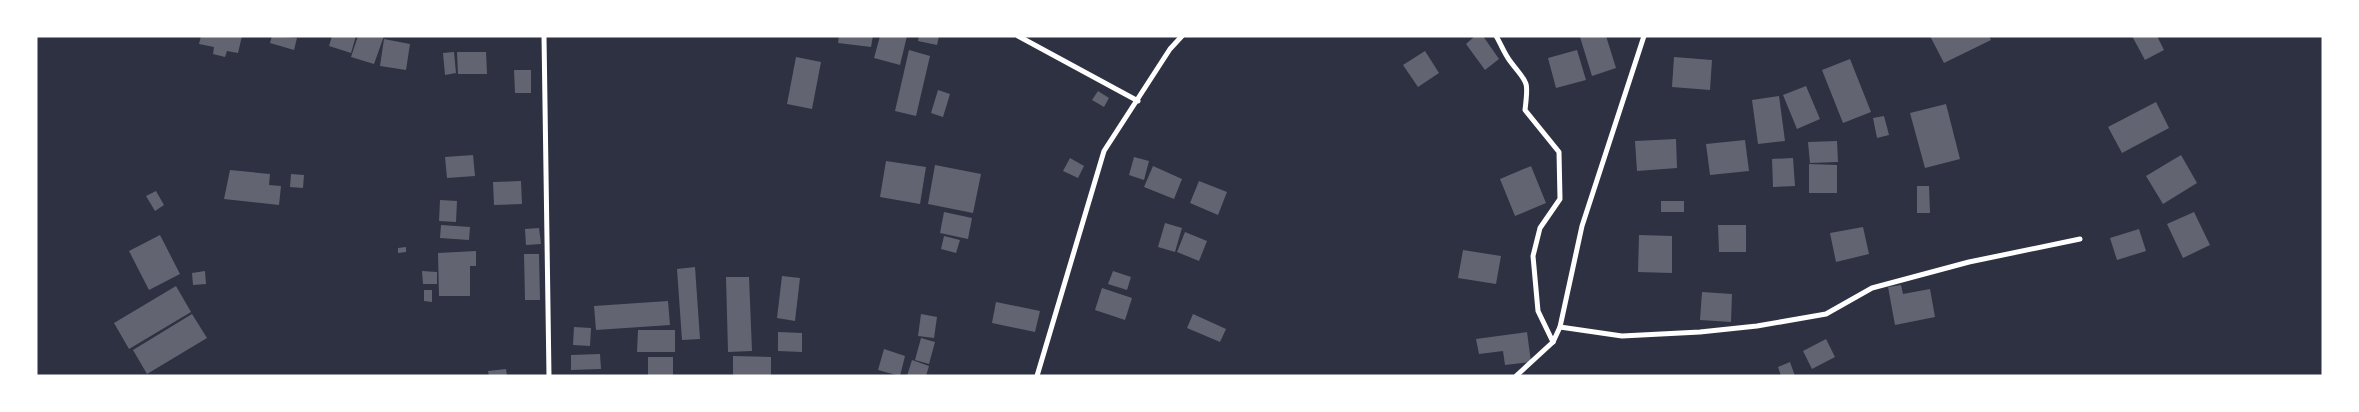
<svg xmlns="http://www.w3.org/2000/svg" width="2359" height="412" font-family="Raleway,sans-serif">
  <rect width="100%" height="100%" fill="#2d3142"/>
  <g fill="#626471">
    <path d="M201,36H242L238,53L227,51L225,57L213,54L214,47L199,44Z"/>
    <path d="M272,36L297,38L294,50L270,43Z"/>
    <path d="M332,36H356L351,53L329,46Z"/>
    <path d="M358,36H384L374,64L351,57Z"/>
    <path d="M839,36H873L871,47L838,43Z"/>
    <path d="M880,36H907L900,65L874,58Z"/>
    <path d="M919,36H939L937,45L918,41Z"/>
    <path d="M1475,36H1483L1499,59L1485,70L1466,44Z"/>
    <path d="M1583,36H1606L1616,68L1592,76L1580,37Z"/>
    <path d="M1930,36H1989L1991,40L1944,63Z"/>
    <path d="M2132,36H2157L2164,50L2145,60Z"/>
    <path d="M384,39L410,44L406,70L380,66Z"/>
    <path d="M909,50L930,56L916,116L895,111Z"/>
    <path d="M1577,50L1586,80L1556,88L1548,58Z"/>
    <path d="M1425,51L1439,73L1418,87L1403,65Z"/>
    <path d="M454,52L456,73L445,75L443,53Z"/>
    <path d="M457,52H486L487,74H458Z"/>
    <path d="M796,57L821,62L812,109L787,104Z"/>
    <path d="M1674,57L1712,60L1710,90L1672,87Z"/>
    <path d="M1850,59L1871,112L1843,123L1822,70Z"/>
    <path d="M514,70H531V93H515Z"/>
    <path d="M1806,86L1820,119L1797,129L1783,95Z"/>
    <path d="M938,90L950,94L943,117L931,113Z"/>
    <path d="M1098,91L1109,98L1104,107L1092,100Z"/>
    <path d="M1779,96L1785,141L1758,144L1752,100Z"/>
    <path d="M2156,102L2169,128L2122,153L2108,127Z"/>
    <path d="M1946,104L1960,159L1925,168L1910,113Z"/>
    <path d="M1884,116L1889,135L1877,138L1873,118Z"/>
    <path d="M1676,139L1677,168L1637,171L1635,141Z"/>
    <path d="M1745,140L1749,171L1710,175L1706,144Z"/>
    <path d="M1837,141L1838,162L1810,163L1808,142Z"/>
    <path d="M473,155L475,176L447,178L445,157Z"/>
    <path d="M2181,155L2197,183L2163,204L2146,176Z"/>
    <path d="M1134,157L1149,161L1144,180L1129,175Z"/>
    <path d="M1070,158L1084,166L1078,178L1063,171Z"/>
    <path d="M1793,158L1795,186L1773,187L1772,159Z"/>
    <path d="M886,161L926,167L920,204L880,197Z"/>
    <path d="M1809,164L1837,165V193H1809Z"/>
    <path d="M935,165L981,174L973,213L928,204Z"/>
    <path d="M1153,166L1182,179L1174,199L1144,187Z"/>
    <path d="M1531,166L1546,203L1515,216L1500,179Z"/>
    <path d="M230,170L270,174L269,185L281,186L279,205L224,199Z"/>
    <path d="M291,174L304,175L303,188L290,187Z"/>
    <path d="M521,181L522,204L494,205L493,182Z"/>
    <path d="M1199,181L1227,192L1218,215L1190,203Z"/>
    <path d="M1917,186H1929L1930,213H1917Z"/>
    <path d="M156,191L164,205L155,211L146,196Z"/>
    <path d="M440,200L457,201L456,222L439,221Z"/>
    <rect x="1661" y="201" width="23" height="11"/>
    <path d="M944,212L972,218L968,239L940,233Z"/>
    <path d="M2194,212L2210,245L2183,258L2167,224Z"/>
    <path d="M1165,223L1182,228L1175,252L1158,247Z"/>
    <path d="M441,225L470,227L469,240L440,238Z"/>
    <path d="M1718,225H1746V252H1719Z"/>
    <path d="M1863,227L1869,254L1836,262L1830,233Z"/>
    <path d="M539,228L541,244L526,245L525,229Z"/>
    <path d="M2139,229L2146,251L2117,260L2110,238Z"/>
    <path d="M1185,232L1207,241L1199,261L1177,252Z"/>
    <path d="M160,235L180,274L149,290L129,251Z"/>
    <path d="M1639,235L1672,236V273L1638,272Z"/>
    <path d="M944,236L960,240L956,253L941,249Z"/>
    <path d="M406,247V252L398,253V248Z"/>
    <path d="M1463,250L1501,256L1496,284L1458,278Z"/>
    <path d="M476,251V266H470V296H439L438,253Z"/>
    <path d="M524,254H539L540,300H525Z"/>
    <path d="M695,267L700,339L682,340L677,269Z"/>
    <path d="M205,271L206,284L193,285L192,273Z"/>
    <path d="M422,271L437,272V284H423Z"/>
    <path d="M1113,271L1131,277L1127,290L1108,284Z"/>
    <path d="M782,276L800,278L795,321L777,318Z"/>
    <path d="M726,277H749L752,351L728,352Z"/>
    <path d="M1901,285L1903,294L1930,289L1935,317L1895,325L1888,287Z"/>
    <path d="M176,286L191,312L129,349L114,323Z"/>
    <path d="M1102,288L1132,298L1125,320L1095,310Z"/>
    <path d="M424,290H432V302L424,301Z"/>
    <path d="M1702,292L1732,294L1731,322L1700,320Z"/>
    <path d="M668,301L670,325L596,330L594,306Z"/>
    <path d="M996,302L1040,311L1035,332L992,323Z"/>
    <path d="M192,314L207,338L147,374L133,350Z"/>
    <path d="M921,314L937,317L934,338L918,336Z"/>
    <path d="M1193,314L1226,329L1220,342L1187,328Z"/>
    <path d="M574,327L591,328L590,346L573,345Z"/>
    <path d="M638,330H675V352H637Z"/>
    <path d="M778,332L802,333V352L778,351Z"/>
    <path d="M1527,332L1531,362L1505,365L1503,351L1479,354L1476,339Z"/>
    <path d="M921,338L935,342L929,364L915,360Z"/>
    <path d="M1826,339L1835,357L1812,369L1803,351Z"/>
    <path d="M884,349L905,356L900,376L878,370Z"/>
    <path d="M600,354L601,369L571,370V355Z"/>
    <path d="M733,356L771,357V376H733Z"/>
    <rect x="648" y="357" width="25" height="19"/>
    <path d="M912,360L929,366L926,376H907Z"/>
    <path d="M1790,362L1795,376H1781L1778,367Z"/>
    <path d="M506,369L507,376H489L488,371Z"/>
  </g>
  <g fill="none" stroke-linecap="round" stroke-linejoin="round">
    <g stroke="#fff" stroke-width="5">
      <path d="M544,36L549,376"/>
      <path d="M1018,36L1138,101"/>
      <path d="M1496,36C1501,44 1504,53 1510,61C1527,84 1529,78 1525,110L1559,152L1560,199L1540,228L1533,256L1538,311L1553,342"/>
      <path d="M1560,327L1622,336L1700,332L1757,326L1826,314L1872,288L1969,262L2080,239"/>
      <path d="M1037,376L1104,151L1170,49L1182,36"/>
      <path d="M1516,376L1553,342L1560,327L1582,226L1644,36"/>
    </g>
  </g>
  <rect width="2359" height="412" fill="none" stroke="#ffffff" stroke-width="75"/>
</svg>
